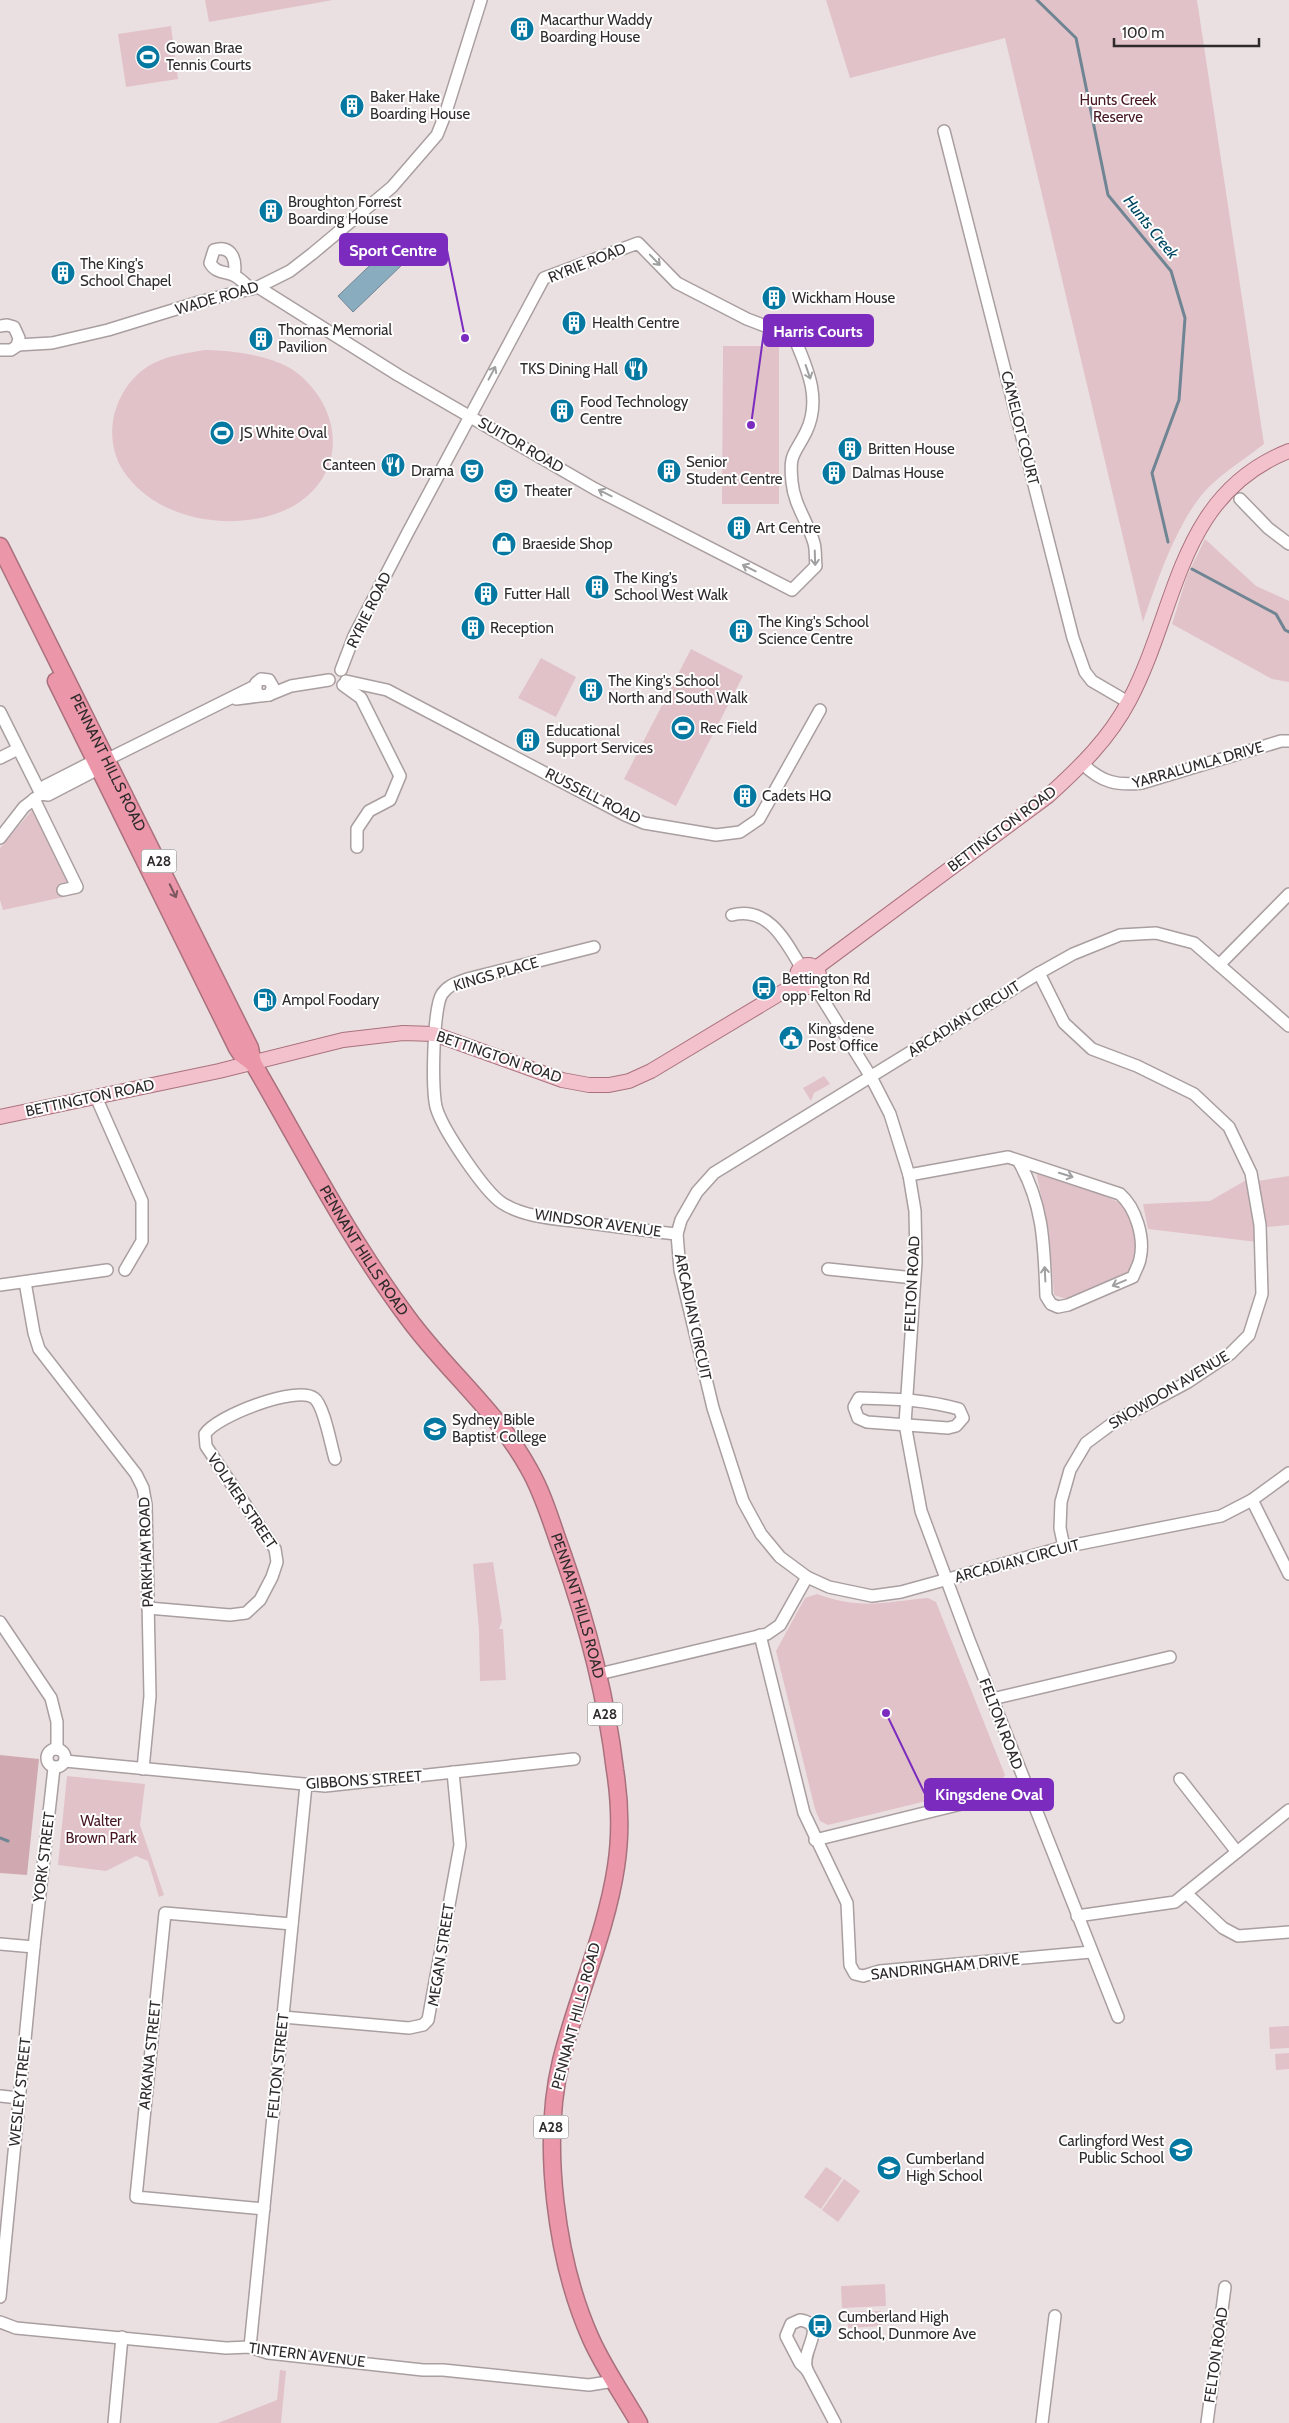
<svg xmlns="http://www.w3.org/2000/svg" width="1289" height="2423" font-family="Cabin,sans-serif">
  <rect width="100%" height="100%" fill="#ebe0e1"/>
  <g fill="#e1c2c8">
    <path d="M205,0H333L209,22Z"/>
    <path d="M826,0H1197L1264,444C1245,459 1222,473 1206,490C1177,522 1157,581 1143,622L1005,38L850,78Z"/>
    <path d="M171,26L178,79L126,87L118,34Z"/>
    <path d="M723,346H779V504H722Z"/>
    <path d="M205,350C234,351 264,354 290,368C302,375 314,388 321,400C349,449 325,499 272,515C223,530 159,518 127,476C98,440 114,383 154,363C170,355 188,353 205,350Z"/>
    <path d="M1205,539L1256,586L1289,601V682L1272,679L1172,624L1187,576Z"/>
    <path d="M691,649L743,676L676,806L624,779Z"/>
    <path d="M541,658L576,677L556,717L518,698Z"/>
    <path d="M34,808L78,894L3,910L0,900V848Z"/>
    <path d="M824,1076L830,1084L814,1093L811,1101L803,1088Z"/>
    <path d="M1035,1167L1126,1205L1137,1235L1136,1258L1126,1275L1069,1300L1054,1295L1049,1232Z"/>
    <path d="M1289,1176V1225L1267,1227L1258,1181Z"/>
    <path d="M1248,1179L1257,1242L1148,1229L1143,1204L1210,1201Z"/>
    <path d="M493,1562L502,1621L499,1629H503L506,1680L480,1681L479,1630L473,1564Z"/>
    <path d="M817,1594C861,1610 884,1602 928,1598L936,1602L1005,1775L1000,1783L828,1825L820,1821L815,1809L776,1651L805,1598Z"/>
    <path d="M67,1776L145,1784L140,1825L164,1895L159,1897L148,1861L136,1856L106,1871L58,1865Z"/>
    <path d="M1289,2026V2048L1270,2049L1269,2027Z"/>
    <path d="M1289,2053V2069L1276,2070L1275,2054Z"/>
    <path d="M826,2167L842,2178L821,2209L804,2197Z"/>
    <path d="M844,2179L860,2191L838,2222L822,2210Z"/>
    <path d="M885,2284L886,2306L842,2308L841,2286Z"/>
    <path d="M881,2311L882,2326L848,2328L847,2312Z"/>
    <path d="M280,2370L286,2371L281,2423H218L277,2400Z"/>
  </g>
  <path fill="#d0a9b0" d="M0,1755L39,1759L27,1875L0,1873Z"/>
  <path fill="#8aacbf" stroke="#6f8593" d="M390,246L405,262L353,312L338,296Z"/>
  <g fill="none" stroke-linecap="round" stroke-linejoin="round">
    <g stroke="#6f8593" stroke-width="3">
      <path d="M1037,0L1076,38L1108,195L1171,271L1185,318L1179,400L1152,473L1168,542"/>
      <path d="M1192,569L1276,614L1285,630L1289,632"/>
      <path d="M0,1838L8,1841"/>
    </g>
    <defs>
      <g id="minor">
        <path d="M944,131L1073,638L1085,672L1092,681L1128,702"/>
        <path d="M234,275C237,261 232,244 214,250L210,263C216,274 226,271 235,276C241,279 246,285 251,289"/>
        <path d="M258,287L398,375L595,489L792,590L816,566C815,559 816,550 814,543C808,522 794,505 792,482C789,453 794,456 806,432C822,399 807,368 794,337L747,319L677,283L638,243L544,278L407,534L354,636L341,670"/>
        <path d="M0,326L7,325L14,327L19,338L17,346L11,350H0"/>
        <path d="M17,345L52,343L108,330L199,302L258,287L290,271L312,254L392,187L437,135L445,115L481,0"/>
        <path d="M1240,499L1268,528L1289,544"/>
        <path d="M346,681L387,690L625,815L644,823L716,835L740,832L759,819L820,710"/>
        <path d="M343,685L361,698L400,776L390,800L369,811L357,829V847"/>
        <path d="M269,695L291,686L329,680"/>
        <path d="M236,699L269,695L273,687L269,680L261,679L256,683V692L260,695"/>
        <path d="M0,712L41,794"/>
        <path d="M0,758L18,749"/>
        <path d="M1083,764C1101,782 1117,786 1142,783L1281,741H1289"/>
        <path d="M41,794L48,795L98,769L103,764"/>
        <path d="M34,799L77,887L63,890"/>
        <path d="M0,838L24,807L41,794L45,786L94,761L108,759L255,686"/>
        <path d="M732,915C768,906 785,940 801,967"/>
        <path d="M594,947L467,979C457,983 448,985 442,994C433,1007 431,1095 437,1110C444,1131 484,1191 502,1203C527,1219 562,1219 590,1223C619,1227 648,1231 677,1234"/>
        <path d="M1219,965L1289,894"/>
        <path d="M1039,973L1064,1023L1092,1049L1137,1066L1194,1094L1229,1127L1251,1173L1260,1225L1262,1294L1249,1335L1230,1354L1188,1382L1117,1420L1086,1443L1070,1470L1061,1502L1060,1528L1064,1547"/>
        <path d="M814,985L871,1077L890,1114L909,1175L915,1211L916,1262L905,1424L921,1511L969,1640L1118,2017"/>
        <path d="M1289,1026L1194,943L1156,933L1120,935L1073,954L1039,973L714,1173L697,1192L681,1220L677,1234L680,1270L713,1408L743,1501L761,1534L780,1557L807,1577L829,1587L872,1596L901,1592L1064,1547L1221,1516L1252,1500L1289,1473"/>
        <path d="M96,1097L142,1201V1241L125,1270"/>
        <path d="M909,1175L1008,1157L1120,1194C1136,1208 1145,1238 1140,1259C1139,1265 1135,1271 1133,1277L1068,1305L1058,1307L1051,1304L1046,1296C1044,1246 1044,1206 1019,1162"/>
        <path d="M828,1269L914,1278"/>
        <path d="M25,1282L34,1333L39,1349L136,1474L143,1488L146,1505L150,1696L143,1769"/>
        <path d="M0,1285L107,1270"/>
        <path d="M859,1398C895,1399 923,1399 959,1409L963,1418L956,1426L948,1428L867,1422L858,1418L854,1407Z"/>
        <path d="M1252,1500L1289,1574"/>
        <path d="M148,1608L230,1615L246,1613L260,1600L272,1577L277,1562L275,1549L206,1446L205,1434C216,1416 297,1385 314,1398C324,1405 331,1446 335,1459"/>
        <path d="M0,1622L51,1698L57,1722V1749"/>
        <path d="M760,1635L804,1813L847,1903L850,1965L855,1974L863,1976L880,1971L1091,1952"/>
        <path d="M599,1674L767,1634L780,1625L807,1577"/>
        <path d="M992,1699L1170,1657"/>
        <circle cx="56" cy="1758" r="9"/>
        <path d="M65,1761L325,1786L574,1759"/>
        <path d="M1180,1779L1237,1852"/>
        <path d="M815,1840L1026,1788"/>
        <path d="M1186,1893L1223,1928L1238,1936L1289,1932"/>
        <path d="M1077,1916L1175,1902L1289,1810"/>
        <path d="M0,1944L34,1947"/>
        <path d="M283,2017L409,2028L423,2025L428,2020L460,1845L453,1772"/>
        <path d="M0,2096L19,2098"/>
        <path d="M264,2209L136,2197L165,1913L292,1924"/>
        <path d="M0,2297L34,1947L54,1768"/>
        <path d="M800,2320C830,2325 799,2351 807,2370L800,2363L786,2336L791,2324Z"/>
        <path d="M0,2322L16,2328L226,2348L250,2347L268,2353L423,2370H443L589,2385L614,2381"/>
        <path d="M250,2347L306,1785"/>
        <path d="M807,2370L835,2423"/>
        <path d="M114,2423L122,2337"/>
        <path d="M1042,2423L1055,2316"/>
        <path d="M1207,2423L1225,2287"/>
      </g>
      <g id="major">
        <circle cx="808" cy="976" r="11"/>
        <path d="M816,968L1048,796C1080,767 1109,739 1129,701C1178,609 1177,495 1289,451"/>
        <path d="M0,1117L219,1071L343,1040L403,1033L434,1034L562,1080L589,1085H609L629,1081L651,1071L799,982"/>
      </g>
      <g id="highway">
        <path id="s1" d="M0,546L250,1048L253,1063C303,1149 348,1238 408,1318C446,1370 498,1412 529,1469C544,1495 552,1525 562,1552C587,1623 606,1695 615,1770C620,1802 621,1835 616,1867C606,1933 577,1996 561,2061C541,2144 556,2261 591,2339C604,2368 623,2395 639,2423"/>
        <path d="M56,681L237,1048L241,1054L253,1063"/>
      </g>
    </defs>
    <use href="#minor" stroke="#a99ea0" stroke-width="14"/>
    <use href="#major" stroke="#a9717d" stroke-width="16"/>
    <use href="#highway" stroke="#a9717d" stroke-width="19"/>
    <use href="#minor" stroke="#fff" stroke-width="11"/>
    <use href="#major" stroke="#f3c1cb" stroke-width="14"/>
    <use href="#highway" stroke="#eb97a9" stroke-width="16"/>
  </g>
  <defs><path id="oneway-shaft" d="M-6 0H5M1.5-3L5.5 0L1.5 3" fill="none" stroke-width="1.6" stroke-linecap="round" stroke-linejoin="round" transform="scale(1.25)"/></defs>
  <g stroke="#a1a0a0">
    <use href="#oneway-shaft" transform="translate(655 260) rotate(46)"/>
    <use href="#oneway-shaft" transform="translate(808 372) rotate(71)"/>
    <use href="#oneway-shaft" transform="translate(492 373) rotate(-62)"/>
    <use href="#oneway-shaft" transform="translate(605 493) rotate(-153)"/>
    <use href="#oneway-shaft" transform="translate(815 558) rotate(88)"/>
    <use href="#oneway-shaft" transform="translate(749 568) rotate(-153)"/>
    <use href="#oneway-shaft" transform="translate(1066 1175) rotate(17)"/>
    <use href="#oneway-shaft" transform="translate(1045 1274) rotate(-93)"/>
    <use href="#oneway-shaft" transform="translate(1119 1283) rotate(157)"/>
  </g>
  <use stroke="#7a565e" href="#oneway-shaft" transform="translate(173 891) rotate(64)"/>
  <defs>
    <symbol id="building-disc" viewBox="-11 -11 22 22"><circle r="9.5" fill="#0478a1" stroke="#fff"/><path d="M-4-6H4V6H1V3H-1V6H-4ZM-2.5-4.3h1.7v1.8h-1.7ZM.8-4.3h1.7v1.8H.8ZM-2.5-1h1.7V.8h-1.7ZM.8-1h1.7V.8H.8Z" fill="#fff"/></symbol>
    <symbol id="stadium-disc" viewBox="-11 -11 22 22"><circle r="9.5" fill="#0478a1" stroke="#fff"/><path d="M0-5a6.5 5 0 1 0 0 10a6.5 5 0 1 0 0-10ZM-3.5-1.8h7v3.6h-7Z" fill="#fff"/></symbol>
    <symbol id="restaurant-disc" viewBox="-11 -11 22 22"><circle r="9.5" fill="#0478a1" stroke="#fff"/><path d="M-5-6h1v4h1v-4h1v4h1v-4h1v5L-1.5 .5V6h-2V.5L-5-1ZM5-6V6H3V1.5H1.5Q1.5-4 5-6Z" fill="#fff"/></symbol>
    <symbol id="theatre-disc" viewBox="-11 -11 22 22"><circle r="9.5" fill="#0478a1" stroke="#fff"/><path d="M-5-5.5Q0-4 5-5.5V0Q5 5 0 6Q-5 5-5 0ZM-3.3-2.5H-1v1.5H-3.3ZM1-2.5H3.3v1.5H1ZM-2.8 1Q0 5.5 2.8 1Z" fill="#fff"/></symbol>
    <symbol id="shop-disc" viewBox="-11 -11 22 22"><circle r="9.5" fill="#0478a1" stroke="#fff"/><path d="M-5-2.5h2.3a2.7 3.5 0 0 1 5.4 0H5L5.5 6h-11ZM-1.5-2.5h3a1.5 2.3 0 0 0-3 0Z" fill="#fff"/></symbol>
    <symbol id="bus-disc" viewBox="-11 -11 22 22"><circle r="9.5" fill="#0478a1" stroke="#fff"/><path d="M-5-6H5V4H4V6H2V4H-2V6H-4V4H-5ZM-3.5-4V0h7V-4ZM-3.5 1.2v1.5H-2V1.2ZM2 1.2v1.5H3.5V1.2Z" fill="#fff"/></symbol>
    <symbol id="fuel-disc" viewBox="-11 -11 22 22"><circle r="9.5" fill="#0478a1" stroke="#fff"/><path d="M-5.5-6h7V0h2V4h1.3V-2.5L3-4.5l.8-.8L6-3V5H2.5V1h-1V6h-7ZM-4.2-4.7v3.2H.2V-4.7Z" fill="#fff"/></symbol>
    <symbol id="civic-disc" viewBox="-11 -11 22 22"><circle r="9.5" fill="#0478a1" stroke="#fff"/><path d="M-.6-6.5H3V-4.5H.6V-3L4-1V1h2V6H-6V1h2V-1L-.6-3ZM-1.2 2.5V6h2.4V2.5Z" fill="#fff"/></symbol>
    <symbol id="university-disc" viewBox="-11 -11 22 22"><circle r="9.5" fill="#0478a1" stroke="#fff"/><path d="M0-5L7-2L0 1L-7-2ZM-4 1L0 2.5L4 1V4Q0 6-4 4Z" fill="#fff"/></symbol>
    <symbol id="school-disc" viewBox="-11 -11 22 22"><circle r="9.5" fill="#0478a1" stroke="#fff"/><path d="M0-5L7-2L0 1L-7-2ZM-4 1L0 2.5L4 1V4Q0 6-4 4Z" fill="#fff"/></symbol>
  </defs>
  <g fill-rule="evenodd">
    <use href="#building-disc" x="508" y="15" width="28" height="28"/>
    <use href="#stadium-disc" x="134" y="43" width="28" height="28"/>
    <use href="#building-disc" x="338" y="92" width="28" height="28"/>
    <use href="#building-disc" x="257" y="197" width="28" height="28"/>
    <use href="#building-disc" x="49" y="259" width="28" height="28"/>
    <use href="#building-disc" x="760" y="284" width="28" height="28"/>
    <use href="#building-disc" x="560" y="309" width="28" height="28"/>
    <use href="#building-disc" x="247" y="325" width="28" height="28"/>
    <use href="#restaurant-disc" x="622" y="355" width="28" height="28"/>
    <use href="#building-disc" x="548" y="397" width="28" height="28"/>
    <use href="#stadium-disc" x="208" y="419" width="28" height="28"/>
    <use href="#building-disc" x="836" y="435" width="28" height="28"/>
    <use href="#restaurant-disc" x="379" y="451" width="28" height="28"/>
    <use href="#theatre-disc" x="458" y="457" width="28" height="28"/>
    <use href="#building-disc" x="655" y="457" width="28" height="28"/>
    <use href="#building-disc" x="820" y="459" width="28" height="28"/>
    <use href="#theatre-disc" x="492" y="477" width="28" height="28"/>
    <use href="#building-disc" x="725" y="514" width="28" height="28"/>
    <use href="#shop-disc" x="490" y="530" width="28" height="28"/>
    <use href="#building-disc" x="583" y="573" width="28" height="28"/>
    <use href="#building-disc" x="472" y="580" width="28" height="28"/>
    <use href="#building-disc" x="459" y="614" width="28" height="28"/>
    <use href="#building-disc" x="727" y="617" width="28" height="28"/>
    <use href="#building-disc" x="577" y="676" width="28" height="28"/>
    <use href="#stadium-disc" x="669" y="714" width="28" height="28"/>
    <use href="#building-disc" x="514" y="726" width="28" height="28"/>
    <use href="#building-disc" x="731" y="782" width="28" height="28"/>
    <use href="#bus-disc" x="750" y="974" width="28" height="28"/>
    <use href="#fuel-disc" x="251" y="986" width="28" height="28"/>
    <use href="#civic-disc" x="777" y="1024" width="28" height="28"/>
    <use href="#university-disc" x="421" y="1415" width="28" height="28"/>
    <use href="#school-disc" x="1167" y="2136" width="28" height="28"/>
    <use href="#school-disc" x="875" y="2154" width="28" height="28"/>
    <use href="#bus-disc" x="806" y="2312" width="28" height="28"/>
  </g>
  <g text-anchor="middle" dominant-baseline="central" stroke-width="4" stroke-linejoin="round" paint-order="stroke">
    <g fill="#fff" stroke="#6d6b6b" stroke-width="1">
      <rect x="141.5" y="849.5" width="35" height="23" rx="4"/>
      <rect x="587.5" y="1702.5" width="35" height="23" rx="4"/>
      <rect x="533.5" y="2115.5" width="35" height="23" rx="4"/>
    </g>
    <g font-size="14" font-weight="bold" fill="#2f2b2c">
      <text x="159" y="861">A28</text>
      <text x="605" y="1714">A28</text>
      <text x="551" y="2127">A28</text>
    </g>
    <g font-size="15" fill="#2f2b2c" stroke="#fff" text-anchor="start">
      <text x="540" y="20">Macarthur Waddy<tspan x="540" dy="17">Boarding House</tspan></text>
      <text x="166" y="48">Gowan Brae<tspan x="166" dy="17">Tennis Courts</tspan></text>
      <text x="370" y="97">Baker Hake<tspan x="370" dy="17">Boarding House</tspan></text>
      <text x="288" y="202">Broughton Forrest<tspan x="288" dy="17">Boarding House</tspan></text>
      <text x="80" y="264">The King's<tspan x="80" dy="17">School Chapel</tspan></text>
      <text x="792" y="298">Wickham House</text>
      <text x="592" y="323">Health Centre</text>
      <text x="278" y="330">Thomas Memorial<tspan x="278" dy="17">Pavilion</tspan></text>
      <text x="618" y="369" text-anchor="end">TKS Dining Hall</text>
      <text x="580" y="402">Food Technology<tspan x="580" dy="17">Centre</tspan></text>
      <text x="240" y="433">JS White Oval</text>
      <text x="868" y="449">Britten House</text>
      <text x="686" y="462">Senior<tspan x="686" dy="17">Student Centre</tspan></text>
      <text x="376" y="465" text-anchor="end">Canteen</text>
      <text x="454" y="471" text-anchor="end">Drama</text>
      <text x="852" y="473">Dalmas House</text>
      <text x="524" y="491">Theater</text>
      <text x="756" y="528">Art Centre</text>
      <text x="522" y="544">Braeside Shop</text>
      <text x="614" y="578">The King's<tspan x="614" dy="17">School West Walk</tspan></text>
      <text x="504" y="594">Futter Hall</text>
      <text x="758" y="622">The King's School<tspan x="758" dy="17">Science Centre</tspan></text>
      <text x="490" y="628">Reception</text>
      <text x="608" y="681">The King's School<tspan x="608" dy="17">North and South Walk</tspan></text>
      <text x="700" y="728">Rec Field</text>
      <text x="546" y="731">Educational<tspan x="546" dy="17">Support Services</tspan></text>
      <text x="762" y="796">Cadets HQ</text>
      <text x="782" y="979">Bettington Rd<tspan x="782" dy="17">opp Felton Rd</tspan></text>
      <text x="282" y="1000">Ampol Foodary</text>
      <text x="808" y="1029">Kingsdene<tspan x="808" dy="17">Post Office</tspan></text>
      <text x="452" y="1420">Sydney Bible<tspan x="452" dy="17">Baptist College</tspan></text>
      <text x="1164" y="2141" text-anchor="end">Carlingford West<tspan x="1164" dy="17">Public School</tspan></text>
      <text x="906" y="2159">Cumberland<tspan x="906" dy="17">High School</tspan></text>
      <text x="838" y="2317">Cumberland High<tspan x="838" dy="17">School, Dunmore Ave</tspan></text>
    </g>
    <g font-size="15" fill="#471623" stroke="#fff">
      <text x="1118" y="100">Hunts Creek<tspan x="1118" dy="17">Reserve</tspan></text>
      <text x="101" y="1821">Walter<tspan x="101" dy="17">Brown Park</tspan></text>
    </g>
    <g font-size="15" fill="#2f2b2c" stroke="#fff">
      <text transform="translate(587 263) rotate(-22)">RYRIE ROAD</text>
      <text transform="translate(217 298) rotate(-16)">WADE ROAD</text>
      <text transform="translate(1020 428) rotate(76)">CAMELOT COURT</text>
      <text transform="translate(521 445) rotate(30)">SUITOR ROAD</text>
      <text transform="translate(369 610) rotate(-64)">RYRIE ROAD</text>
      <text stroke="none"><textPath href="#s1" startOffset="242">PENNANT HILLS ROAD</textPath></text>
      <text transform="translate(1198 765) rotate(-16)">YARRALUMLA DRIVE</text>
      <text transform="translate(593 796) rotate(27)">RUSSELL ROAD</text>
      <text transform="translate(1002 829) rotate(-37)">BETTINGTON ROAD</text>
      <text transform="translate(496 974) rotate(-16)">KINGS PLACE</text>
      <text transform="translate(964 1019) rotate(-32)">ARCADIAN CIRCUIT</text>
      <text transform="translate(499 1057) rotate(19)">BETTINGTON ROAD</text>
      <text transform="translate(90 1098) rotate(-12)">BETTINGTON ROAD</text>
      <text transform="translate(598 1223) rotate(8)">WINDSOR AVENUE</text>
      <text stroke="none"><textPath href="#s1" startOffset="794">PENNANT HILLS ROAD</textPath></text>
      <text transform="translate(912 1284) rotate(-87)">FELTON ROAD</text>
      <text transform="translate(693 1317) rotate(78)">ARCADIAN CIRCUIT</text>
      <text transform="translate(1169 1390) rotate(-31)">SNOWDON AVENUE</text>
      <text transform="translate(242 1501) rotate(56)">VOLMER STREET</text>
      <text transform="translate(146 1552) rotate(-92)">PARKHAM ROAD</text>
      <text transform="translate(1017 1561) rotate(-15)">ARCADIAN CIRCUIT</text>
      <text stroke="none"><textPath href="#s1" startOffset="1214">PENNANT HILLS ROAD</textPath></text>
      <text transform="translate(1001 1724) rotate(69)">FELTON ROAD</text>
      <text transform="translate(364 1780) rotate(-4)">GIBBONS STREET</text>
      <text transform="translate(44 1857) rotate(-83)">YORK STREET</text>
      <text transform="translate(441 1955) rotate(-81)">MEGAN STREET</text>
      <text transform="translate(945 1967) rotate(-6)">SANDRINGHAM DRIVE</text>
      <text transform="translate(576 2016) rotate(-75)">PENNANT HILLS ROAD</text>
      <text transform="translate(150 2055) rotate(-84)">ARKANA STREET</text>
      <text transform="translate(278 2066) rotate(-84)">FELTON STREET</text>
      <text transform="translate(20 2092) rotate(-84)">WESLEY STREET</text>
      <text transform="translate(307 2355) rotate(7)">TINTERN AVENUE</text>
      <text transform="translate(1216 2355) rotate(-82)">FELTON ROAD</text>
    </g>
    <g font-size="16" font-style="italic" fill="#014863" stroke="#fff">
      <text transform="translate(1151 227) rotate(51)">Hunts Creek</text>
    </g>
  </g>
  <path fill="none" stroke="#7b2cbf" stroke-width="2" d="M465 338L447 250M751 425L764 331M886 1713L925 1794"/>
  <g fill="#7b2cbf" stroke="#fff" stroke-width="2">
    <circle cx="465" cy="338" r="5"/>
    <circle cx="751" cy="425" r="5"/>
    <circle cx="886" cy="1713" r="5"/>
  </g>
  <g fill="#7b2cbf" stroke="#7b2cbf" stroke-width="2">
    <rect x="340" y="234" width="107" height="31" rx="5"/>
    <rect x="764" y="315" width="109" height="31" rx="5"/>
    <rect x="925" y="1779" width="128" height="31" rx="5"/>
  </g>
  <g font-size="16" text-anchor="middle" font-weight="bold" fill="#fff">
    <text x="393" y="256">Sport Centre</text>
    <text x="818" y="337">Harris Courts</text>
    <text x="989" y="1800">Kingsdene Oval</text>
  </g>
  <path d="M1114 38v8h145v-8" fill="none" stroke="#2f2b2c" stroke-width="2.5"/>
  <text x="1122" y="38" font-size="15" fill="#2f2b2c" stroke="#ffffff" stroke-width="4" paint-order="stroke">100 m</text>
</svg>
